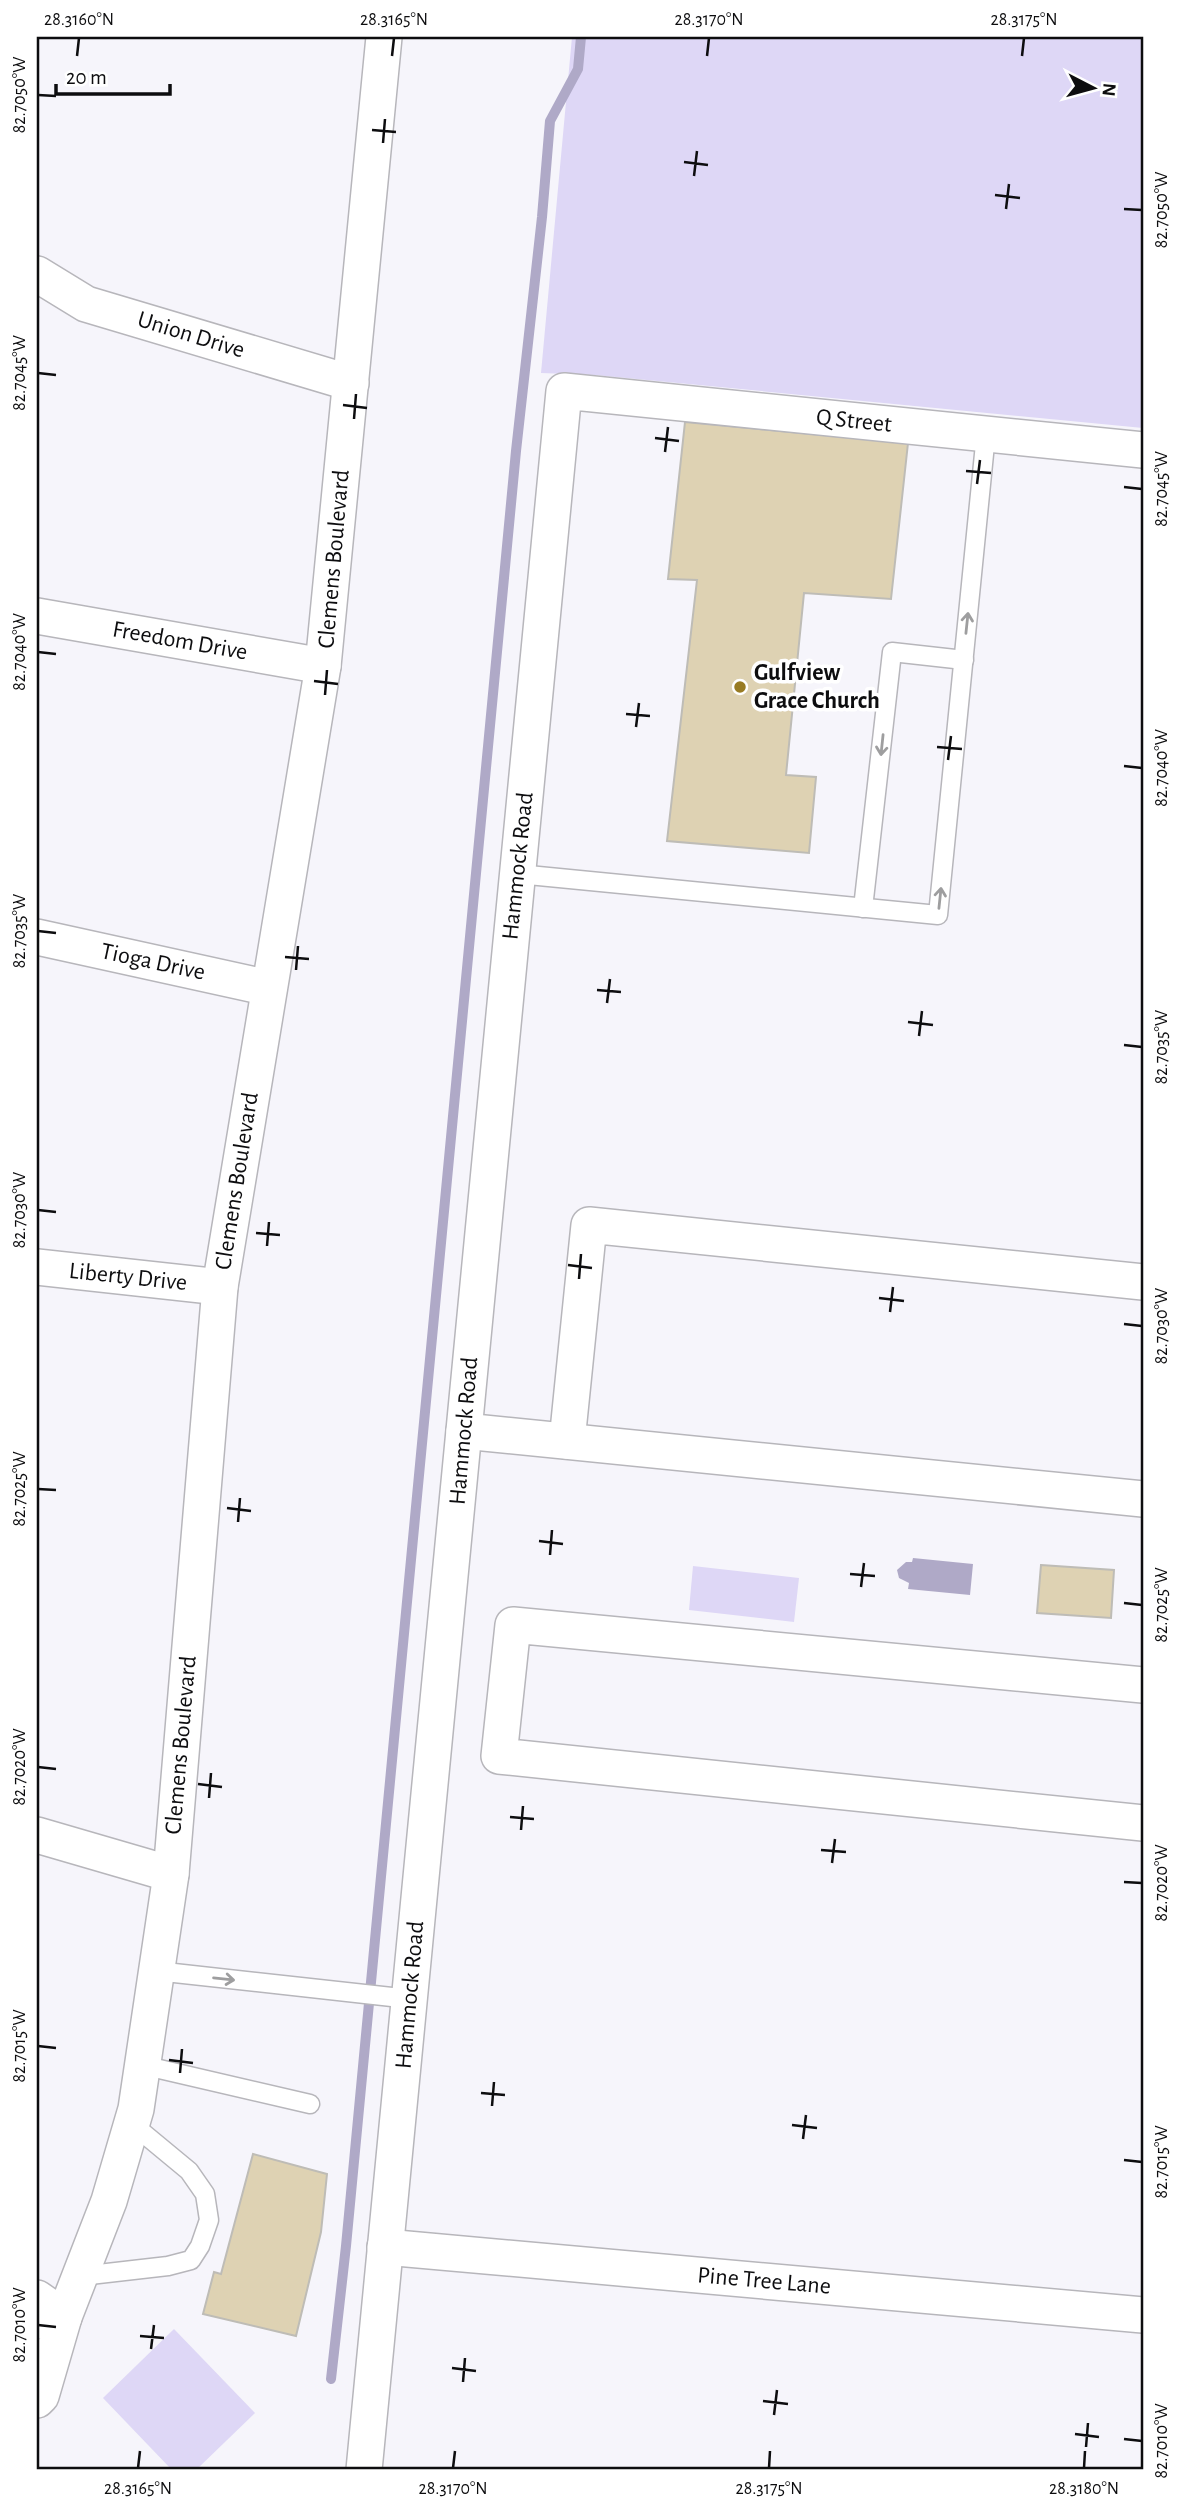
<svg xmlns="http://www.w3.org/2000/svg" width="1180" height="2507" font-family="'Alegreya Sans',sans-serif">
  <rect width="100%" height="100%" fill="#f6f5fb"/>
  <g fill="#ded7f6">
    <path d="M572,37H1143V428L595,375L541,373Z"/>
    <path d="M693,1566L799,1578L794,1622L689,1610Z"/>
    <path d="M174,2329L255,2413L196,2470H172L103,2398Z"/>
  </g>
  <path fill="#afa9c7" d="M913,1558L973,1564L970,1595L908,1589L909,1583L899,1578L897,1570L906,1562H912Z"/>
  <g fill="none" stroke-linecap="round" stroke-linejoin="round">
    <path stroke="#afa9c7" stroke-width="10" d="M331,2379L346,2246L516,451L542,217L550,121L578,69L581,37"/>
  </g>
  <g fill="#ded2b3" stroke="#bebcb6" stroke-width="2">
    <path d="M685,422L908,443L891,599L804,593L786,775L816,777L809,853L667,841L697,580L668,579Z"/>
    <path d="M1041,1565L1114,1570L1111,1618L1037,1613Z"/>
    <path d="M253,2154L327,2174L321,2232L296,2336L203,2314L214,2272L221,2274Z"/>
  </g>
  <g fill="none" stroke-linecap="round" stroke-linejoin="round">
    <defs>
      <g id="service">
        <path d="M518,874L938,915L986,434"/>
        <path d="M863,908L892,652L964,660"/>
        <path d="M156,1971L410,1999"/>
        <path d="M142,2065L310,2104"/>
        <path d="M81,2276L168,2266L191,2260L200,2246L209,2220L205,2194L189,2171L131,2123"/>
      </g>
      <g id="minor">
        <path d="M37,274L86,304L351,383"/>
        <path d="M37,616L323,666"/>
        <path d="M37,937L269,988"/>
        <path d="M37,1267L220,1287"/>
        <path d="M464,1431L1143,1499"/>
        <path d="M567,1441L589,1225L1143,1282"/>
        <path d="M1143,1685L513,1625L499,1756L1143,1823"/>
        <path d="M37,1835L171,1874"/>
        <path d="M385,2247L1143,2315"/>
        <path d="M37,2298L64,2317L109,2201L136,2109L171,1874L220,1287L323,666L384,37"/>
        <path d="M37,2400L41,2396L64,2317L41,2321"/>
        <path d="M364,2470L564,391L1143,450"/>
      </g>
    </defs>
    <use href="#service" stroke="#b7b6bb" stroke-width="21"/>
    <use href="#minor" stroke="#b7b6bb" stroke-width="38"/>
    <use href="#service" stroke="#fff" stroke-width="18"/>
    <use href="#minor" stroke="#fff" stroke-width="35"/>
  </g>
  <defs><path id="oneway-shaft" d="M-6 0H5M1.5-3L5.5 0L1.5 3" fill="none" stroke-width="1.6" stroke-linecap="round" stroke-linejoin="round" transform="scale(1.75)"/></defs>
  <g stroke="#9e9e9f">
    <use href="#oneway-shaft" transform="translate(967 623) rotate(-84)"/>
    <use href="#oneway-shaft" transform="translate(882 745) rotate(96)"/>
    <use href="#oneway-shaft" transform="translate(940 898) rotate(-84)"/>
    <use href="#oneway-shaft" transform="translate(224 1979) rotate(6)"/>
  </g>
  <path fill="none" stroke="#0d0d0f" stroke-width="2.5" d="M77,56L79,38M392,56L394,38M707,56L709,38M1022,56L1024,38M38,95L56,96M372,130L396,132M383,143L385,119M684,162L708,165M694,176L697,151M995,195L1020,198M1006,209L1009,184M1124,209L1142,210M38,373L56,375M343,405L367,408M354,419L356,394M655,438L679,441M665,452L668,427M966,471L991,473M977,484L980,460M1124,487L1142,489M38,652L56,654M314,681L338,684M325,695L327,670M626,714L650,716M636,727L639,703M937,747L962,749M948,760L951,736M1124,766L1142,768M38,931L56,933M285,957L309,959M296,970L298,946M597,990L621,992M607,1003L610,979M908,1022L933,1025M919,1036L922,1011M1124,1045L1142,1047M38,1210L56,1212M256,1233L280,1235M267,1246L269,1222M568,1265L592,1268M579,1279L581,1254M879,1298L904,1301M890,1312L893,1287M1124,1324L1142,1326M38,1489L56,1490M227,1508L251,1511M238,1522L240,1498M539,1541L563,1544M550,1555L552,1530M850,1574L875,1576M861,1587L864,1563M1124,1603L1142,1605M38,1767L56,1769M198,1784L222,1787M209,1798L211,1773M510,1817L534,1819M521,1830L523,1806M821,1850L846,1852M832,1863L835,1839M1124,1882L1142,1883M38,2046L56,2048M169,2060L193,2063M180,2073L182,2049M481,2093L505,2095M492,2106L494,2082M792,2125L817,2128M803,2139L806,2115M1124,2160L1142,2162M38,2325L56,2327M140,2336L164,2338M151,2349L154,2325M452,2368L476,2371M463,2382L465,2358M763,2401L788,2404M774,2415L777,2390M1075,2434L1099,2437M1124,2439L1142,2441M1086,2447L1088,2423M138,2468L140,2451M453,2468L455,2451M769,2468L770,2451M1084,2468L1085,2451"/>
  <circle fill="#987b23" stroke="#fff" stroke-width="2.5" cx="740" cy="687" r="7"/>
  <g text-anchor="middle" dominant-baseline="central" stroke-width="7" stroke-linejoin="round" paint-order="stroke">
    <g font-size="24" fill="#0d0d0f" stroke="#fff">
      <text transform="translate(191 335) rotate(17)">Union Drive</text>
      <text transform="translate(854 421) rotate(6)">Q Street</text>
      <text transform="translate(334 559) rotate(-85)">Clemens Boulevard</text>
      <text transform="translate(180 641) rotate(10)">Freedom Drive</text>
      <text transform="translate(518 866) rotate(-84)">Hammock Road</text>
      <text transform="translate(153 962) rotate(12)">Tioga Drive</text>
      <text transform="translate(237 1181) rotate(-81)">Clemens Boulevard</text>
      <text transform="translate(128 1277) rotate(6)">Liberty Drive</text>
      <text transform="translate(464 1431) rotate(-85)">Hammock Road</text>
      <text transform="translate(181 1745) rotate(-85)">Clemens Boulevard</text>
      <text transform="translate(410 1995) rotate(-85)">Hammock Road</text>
      <text transform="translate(764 2281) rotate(5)">Pine Tree Lane</text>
    </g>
    <g font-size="24" font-weight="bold" fill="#0d0d0f" stroke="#fff" text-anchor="start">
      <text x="754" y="673">Gulfview<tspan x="754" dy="28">Grace Church</tspan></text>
    </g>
  </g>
  <rect width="1180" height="2507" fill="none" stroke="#ffffff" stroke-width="77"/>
  <g transform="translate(1093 88) rotate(96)" stroke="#ffffff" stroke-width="5" paint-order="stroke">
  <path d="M0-5L12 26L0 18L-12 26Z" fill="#0d0d0f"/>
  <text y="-10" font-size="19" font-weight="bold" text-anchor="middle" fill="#0d0d0f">N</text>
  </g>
  <path d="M56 84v10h114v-10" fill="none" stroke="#0d0d0f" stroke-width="3.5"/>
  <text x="66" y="84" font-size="21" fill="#0d0d0f" stroke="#ffffff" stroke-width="5" paint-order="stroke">20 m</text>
  <rect x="38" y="38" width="1104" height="2430" fill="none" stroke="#0d0d0f" stroke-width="2.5"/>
  <g font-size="18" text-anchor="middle" fill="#0d0d0f">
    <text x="79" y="25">28.3160°N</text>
    <text x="394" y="25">28.3165°N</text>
    <text x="709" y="25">28.3170°N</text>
    <text x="1024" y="25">28.3175°N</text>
    <text transform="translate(19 95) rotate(-90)" y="6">82.7050°W</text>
    <text transform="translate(1161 210) rotate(-90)" y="6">82.7050°W</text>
    <text transform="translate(19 373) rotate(-90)" y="6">82.7045°W</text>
    <text transform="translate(1161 489) rotate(-90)" y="6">82.7045°W</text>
    <text transform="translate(19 652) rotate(-90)" y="6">82.7040°W</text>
    <text transform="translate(1161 768) rotate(-90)" y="6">82.7040°W</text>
    <text transform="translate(19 931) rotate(-90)" y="6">82.7035°W</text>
    <text transform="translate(1161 1047) rotate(-90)" y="6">82.7035°W</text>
    <text transform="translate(19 1210) rotate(-90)" y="6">82.7030°W</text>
    <text transform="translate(1161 1326) rotate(-90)" y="6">82.7030°W</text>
    <text transform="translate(19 1489) rotate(-90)" y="6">82.7025°W</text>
    <text transform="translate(1161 1605) rotate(-90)" y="6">82.7025°W</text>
    <text transform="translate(19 1767) rotate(-90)" y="6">82.7020°W</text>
    <text transform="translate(1161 1883) rotate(-90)" y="6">82.7020°W</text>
    <text transform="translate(19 2046) rotate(-90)" y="6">82.7015°W</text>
    <text transform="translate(1161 2162) rotate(-90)" y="6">82.7015°W</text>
    <text transform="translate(19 2325) rotate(-90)" y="6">82.7010°W</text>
    <text transform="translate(1161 2441) rotate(-90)" y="6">82.7010°W</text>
    <text x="138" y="2494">28.3165°N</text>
    <text x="453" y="2494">28.3170°N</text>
    <text x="769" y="2494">28.3175°N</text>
    <text x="1084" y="2494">28.3180°N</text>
  </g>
</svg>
